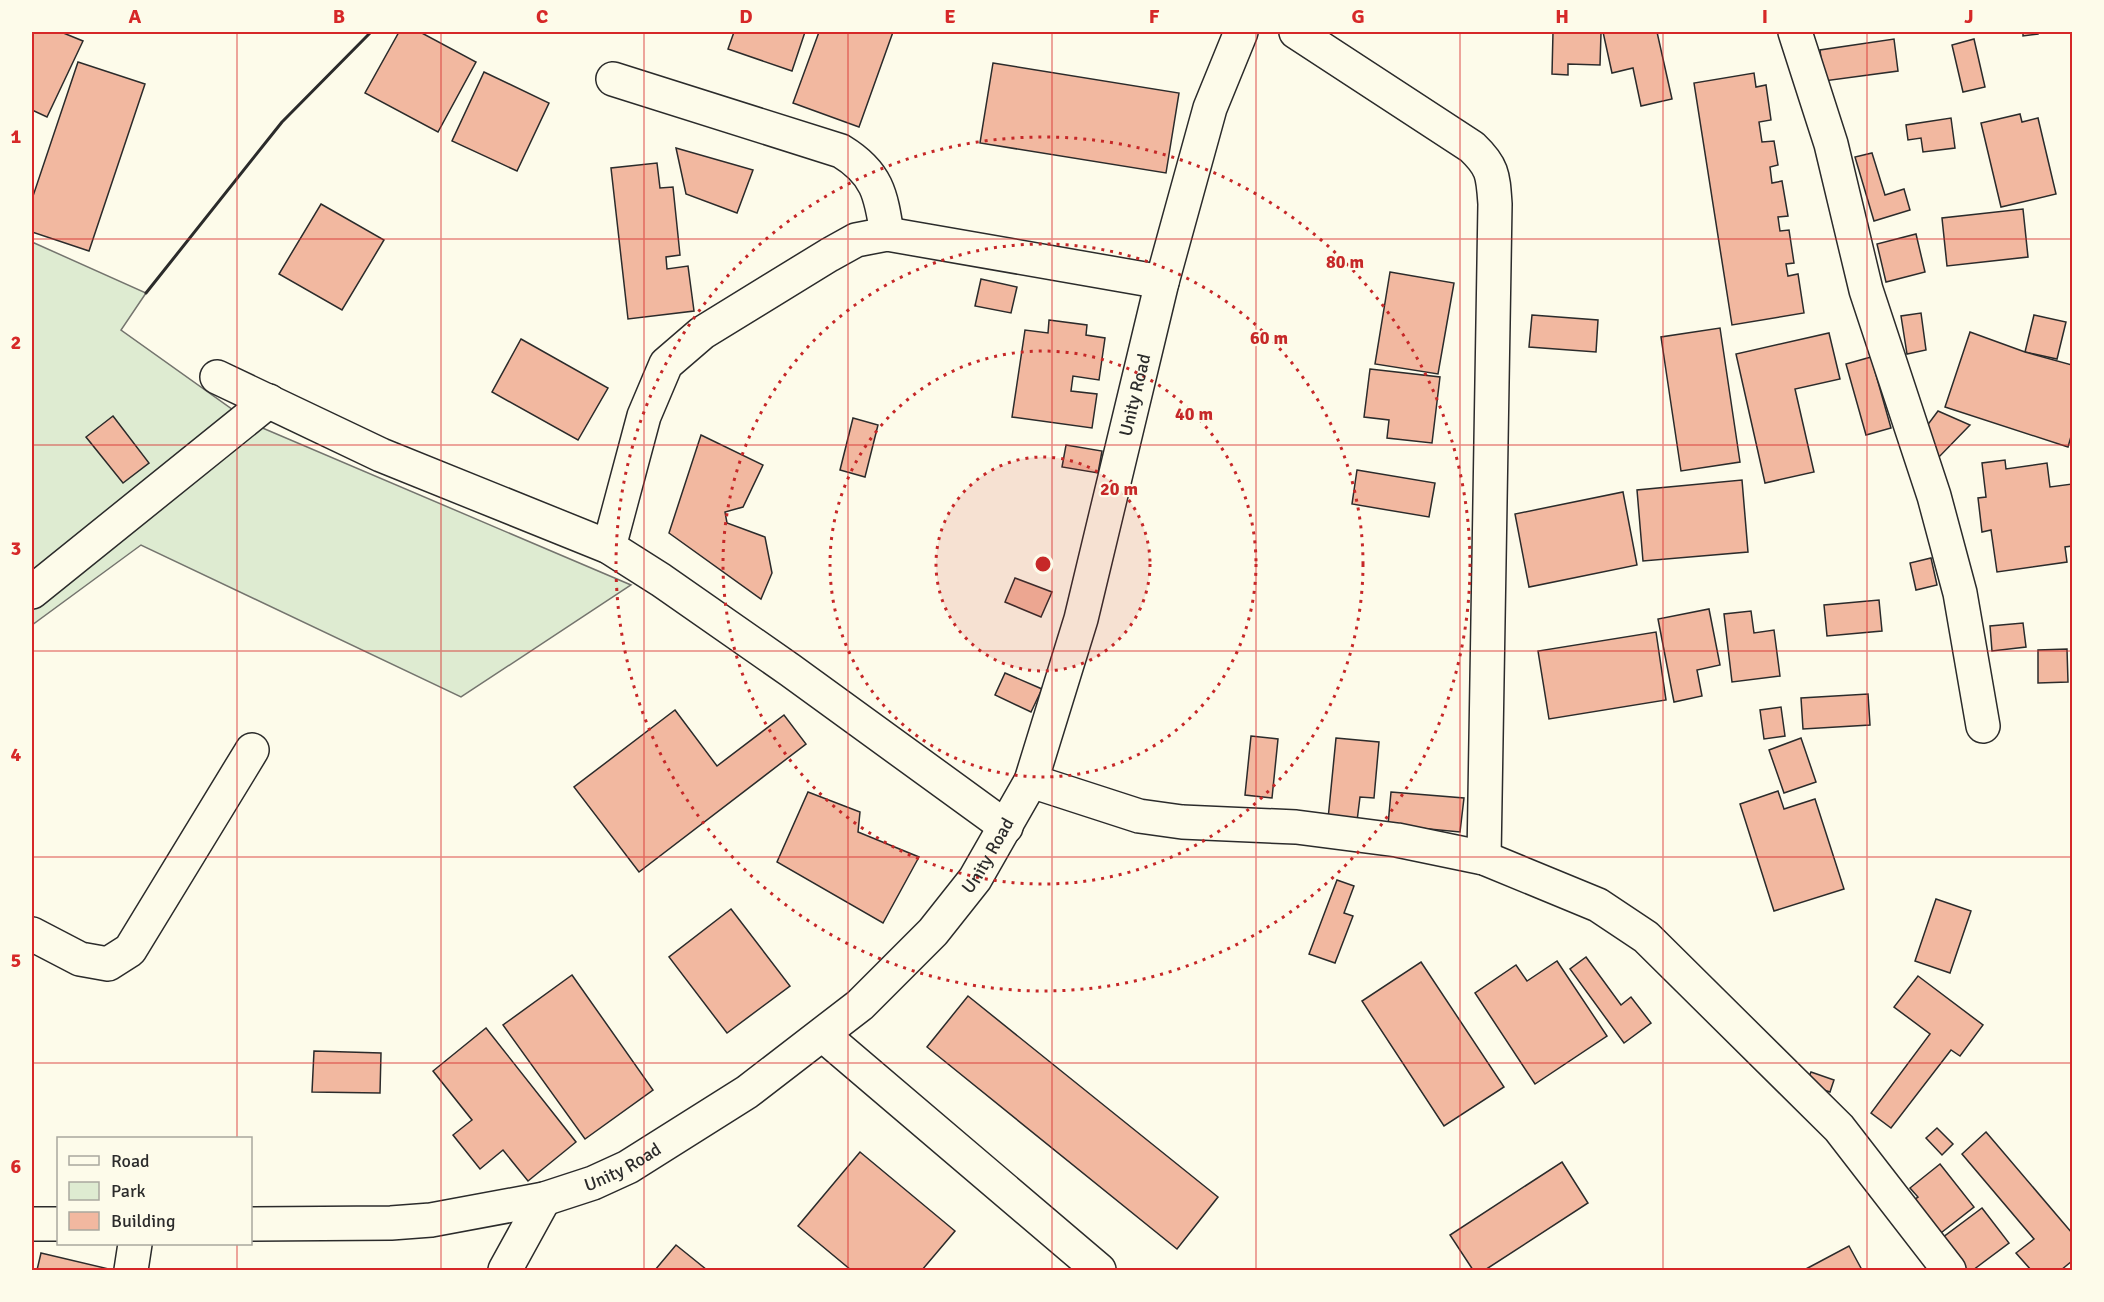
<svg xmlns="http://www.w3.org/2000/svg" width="2104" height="1302" font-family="Signika,sans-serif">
  <rect width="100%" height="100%" fill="#fdfbea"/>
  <path fill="#deebd1" stroke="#74746e" stroke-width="1.5" d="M32,242L146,293L121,330L253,424L631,585L461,697L141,545L32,625Z"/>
  <g fill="#f2b8a0" stroke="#2b2b2b" stroke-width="1.5">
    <path d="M32,32H61L83,41L47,117L32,110Z"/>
    <path d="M399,32H420L476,62L438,132L365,93Z"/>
    <path d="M734,32H805L792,71L728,49Z"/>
    <path d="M819,32H893L859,127L793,103Z"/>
    <path d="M1553,32L1601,33L1600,65L1568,64V75L1552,74Z"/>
    <path d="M1603,32H1657L1672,99L1641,106L1633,68L1612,73Z"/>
    <path d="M2023,32H2038V34L2023,36Z"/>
    <path d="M1894,39L1898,71L1824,81L1820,50Z"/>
    <path d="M1974,39L1985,87L1963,92L1952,45Z"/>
    <path d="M78,62L145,84L89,251L32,232V199Z"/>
    <path d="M993,63L1179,93L1166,173L980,143Z"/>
    <path d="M484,72L549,103L517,171L452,141Z"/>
    <path d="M1754,73L1756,87L1766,85L1771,120L1759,122L1762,142L1774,141L1778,165L1770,167L1772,183L1782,181L1788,216L1778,217L1780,231L1789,230L1794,263L1786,264L1788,276L1798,274L1804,313L1732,325L1694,83Z"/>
    <path d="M2020,114L2022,122L2038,118L2056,194L2001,207L1981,123Z"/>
    <path d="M1951,118L1955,148L1923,152L1921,138L1908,140L1906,125Z"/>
    <path d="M676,148L753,170L737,213L686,194Z"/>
    <path d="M1872,153L1885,195L1904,189L1910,210L1874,221L1855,157Z"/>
    <path d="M657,163L660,188L673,187L680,255L666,257L667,269L688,266L694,311L628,319L611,168Z"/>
    <path d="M321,204L384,240L342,310L279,274Z"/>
    <path d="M2023,209L2028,257L1947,266L1942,218Z"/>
    <path d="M1916,234L1925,272L1886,282L1877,244Z"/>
    <path d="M1390,272L1454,283L1438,374L1375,364Z"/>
    <path d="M981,279L1017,287L1011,313L975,306Z"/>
    <path d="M1921,313L1926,350L1907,354L1901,316Z"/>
    <path d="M1532,315L1598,320L1596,352L1529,347Z"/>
    <path d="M2034,315L2066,322L2057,359L2025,352Z"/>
    <path d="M1049,320L1087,325L1086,335L1105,338L1099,380L1073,376L1071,391L1097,394L1092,428L1012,417L1025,330L1048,333Z"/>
    <path d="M1720,328L1740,462L1681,471L1661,337Z"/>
    <path d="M1970,332L2025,352L2072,365V433L2068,447L1945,407Z"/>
    <path d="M1829,333L1840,379L1795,389L1814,472L1765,483L1736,354Z"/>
    <path d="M521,339L608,388L578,440L492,392Z"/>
    <path d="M1871,357L1891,428L1866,435L1846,364Z"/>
    <path d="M1370,369L1440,377L1432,443L1387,438L1389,420L1364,417Z"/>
    <path d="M1938,411L1970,425L1938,458L1926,427Z"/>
    <path d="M113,416L149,463L123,483L86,437Z"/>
    <path d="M853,418L878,425L865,477L840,470Z"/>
    <path d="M701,435L763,465L743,507L725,512L727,523L765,537L772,573L761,599L669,533Z"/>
    <path d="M1066,445L1102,451L1098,473L1062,467Z"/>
    <path d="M2005,460L2006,469L2047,463L2050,487L2072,484V546L2065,547L2067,562L1997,572L1991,530L1982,532L1978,498L1986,497L1982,463Z"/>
    <path d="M1357,470L1435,483L1429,517L1352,504Z"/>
    <path d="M1742,480L1748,552L1643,561L1637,490Z"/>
    <path d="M1623,492L1637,565L1529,587L1515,514Z"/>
    <path d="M1931,558L1937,585L1916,590L1910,563Z"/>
    <path d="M1015,578L1052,592L1041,617L1005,602Z"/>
    <path d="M1879,600L1882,631L1827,636L1824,605Z"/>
    <path d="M1709,609L1720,665L1697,670L1702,696L1674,702L1658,619Z"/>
    <path d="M1751,611L1754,633L1774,630L1780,676L1732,682L1724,614Z"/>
    <path d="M2023,623L2026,647L1992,651L1990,626Z"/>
    <path d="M1656,632L1666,700L1549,719L1538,651Z"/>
    <path d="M2067,649L2068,682L2038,683V650Z"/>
    <path d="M1005,673L1042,689L1031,712L995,695Z"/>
    <path d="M1868,694L1870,725L1803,729L1801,698Z"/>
    <path d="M1781,707L1785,736L1764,739L1760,710Z"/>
    <path d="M675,710L717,766L784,715L806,744L639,872L574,787Z"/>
    <path d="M1251,736L1278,739L1272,798L1245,795Z"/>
    <path d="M1336,738L1379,742L1374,798L1360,797L1357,821L1328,819Z"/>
    <path d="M1801,738L1816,782L1784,793L1769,750Z"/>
    <path d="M1778,791L1784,809L1815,799L1844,889L1774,911L1740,804Z"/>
    <path d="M808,792L860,812L858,832L919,857L883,923L777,862Z"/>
    <path d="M1391,792L1464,798L1460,832L1388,825Z"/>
    <path d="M1337,880L1354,886L1344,913L1353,916L1335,963L1309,954Z"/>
    <path d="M1936,899L1971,911L1950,973L1915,961Z"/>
    <path d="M731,909L790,986L727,1033L669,957Z"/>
    <path d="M1586,957L1621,1005L1631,997L1651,1023L1624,1043L1570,969Z"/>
    <path d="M1557,961L1607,1036L1535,1084L1475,993L1516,965L1527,981Z"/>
    <path d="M1421,962L1504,1087L1444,1126L1362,1001Z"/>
    <path d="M572,975L653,1090L585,1139L503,1025Z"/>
    <path d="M1918,976L1983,1025L1960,1056L1951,1050L1891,1128L1871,1113L1930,1034L1894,1007Z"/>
    <path d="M968,996L1218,1197L1177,1249L927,1047Z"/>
    <path d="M486,1028L576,1142L528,1181L503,1150L480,1169L453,1135L472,1120L433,1071Z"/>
    <path d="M314,1051L381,1053L380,1093L312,1092Z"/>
    <path d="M1811,1072L1834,1080L1830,1092L1806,1084Z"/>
    <path d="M1937,1128L1953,1144L1942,1155L1926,1138Z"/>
    <path d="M1986,1132L2072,1233V1261L2061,1270H2031L2016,1253L2034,1239L1962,1154Z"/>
    <path d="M860,1152L955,1231L922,1270H851L798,1226Z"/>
    <path d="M1562,1162L1588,1203L1485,1270H1473L1450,1235Z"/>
    <path d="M1940,1164L1974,1207L1937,1236L1911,1202L1918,1197L1910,1188Z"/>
    <path d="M1982,1208L2009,1243L1973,1270H1961L1938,1241Z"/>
    <path d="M676,1245L707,1270H655Z"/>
    <path d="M1849,1246L1862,1270H1804Z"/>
    <path d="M41,1253L109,1269V1270H37Z"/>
  </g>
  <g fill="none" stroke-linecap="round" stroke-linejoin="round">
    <defs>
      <g id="minor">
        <path d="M1296,32L1472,147C1493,167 1493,175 1495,204L1484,858"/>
        <path d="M1795,32L1831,144L1866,290L1934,496L1960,593L1983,726"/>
        <path d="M613,79L841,151C877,173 881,194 887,234"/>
        <path d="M217,377L381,455L609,547L661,580L790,670L1006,827"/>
        <path d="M609,547L644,416L666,364L702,333L829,255L856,240L887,234L1162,282"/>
        <path d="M32,592L269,401"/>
        <path d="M1031,781L1139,816L1182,822L1296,827L1397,840L1484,858L1598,905L1646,937L1839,1128L1949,1270"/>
        <path d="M32,934L80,959L108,964L130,950L252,750"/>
        <path d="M823,1035L1099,1270"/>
        <path d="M32,1224H58"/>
        <path id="s1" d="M250,1224L391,1223L431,1220L544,1199L593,1183L628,1167L747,1092L860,1005L933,932L975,879L1031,781L1081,619L1162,282L1210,108L1241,32"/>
        <path d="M131,1270L135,1244"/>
        <path d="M505,1270L544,1199"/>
      </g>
    </defs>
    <use href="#minor" stroke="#2b2b2b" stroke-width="36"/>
    <use href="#minor" stroke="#fdfbea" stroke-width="33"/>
    <path stroke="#2b2b2b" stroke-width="3" d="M146,293L282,122L371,32"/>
  </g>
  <path fill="none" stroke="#d62828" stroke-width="1.5" stroke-opacity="0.55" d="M237,32V1138M441,32V1270M644,32V1270M848,32V1270M1052,32V1270M1256,32V1270M1460,32V1270M1663,32V1270M1867,32V1270M32,239H2072M32,445H2072M32,651H2072M32,857H2072M32,1063H2072M237,1244V1270"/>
  <circle cx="1043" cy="564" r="107" fill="#c62828" fill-opacity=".12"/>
  <g fill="none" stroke="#c62828" stroke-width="3" stroke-dasharray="3 6">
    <circle cx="1043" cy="564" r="107"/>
    <circle cx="1043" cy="564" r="213"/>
    <circle cx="1043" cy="564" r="320"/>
    <circle cx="1043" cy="564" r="427"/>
  </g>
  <g text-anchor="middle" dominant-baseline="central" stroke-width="4.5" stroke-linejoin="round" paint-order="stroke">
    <g font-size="18" fill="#2b2b2b" stroke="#fdfbea">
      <text stroke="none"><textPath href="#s1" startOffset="1353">Unity Road</textPath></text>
      <text stroke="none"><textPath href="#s1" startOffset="867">Unity Road</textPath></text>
      <text stroke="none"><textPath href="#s1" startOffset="381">Unity Road</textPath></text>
    </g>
  </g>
  <circle cx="1043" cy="564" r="9" fill="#c62828" stroke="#fdfbea" stroke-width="3"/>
  <g font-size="18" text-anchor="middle" font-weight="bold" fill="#c62828" stroke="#fdfbea" stroke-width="4.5" stroke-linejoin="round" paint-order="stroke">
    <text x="1345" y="268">80 m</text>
    <text x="1269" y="344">60 m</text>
    <text x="1194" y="420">40 m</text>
    <text x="1119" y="495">20 m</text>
  </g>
  <rect width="2104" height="1302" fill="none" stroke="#fdfbea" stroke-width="66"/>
  <rect x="57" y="1137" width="195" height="108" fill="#fdfbea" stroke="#a9a89e" stroke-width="1.5"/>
  <rect x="69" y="1156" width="30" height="9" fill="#fdfbea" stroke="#a9a89e" stroke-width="1.5"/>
  <text x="111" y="1167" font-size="18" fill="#2b2b2b">Road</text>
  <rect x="69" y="1182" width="30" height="18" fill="#deebd1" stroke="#a9a89e" stroke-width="1.5"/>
  <text x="111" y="1197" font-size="18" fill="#2b2b2b">Park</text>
  <rect x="69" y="1212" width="30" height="18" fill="#f2b8a0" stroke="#a9a89e" stroke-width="1.5"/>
  <text x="111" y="1227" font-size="18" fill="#2b2b2b">Building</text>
  <rect x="33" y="33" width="2038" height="1236" fill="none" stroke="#d62828" stroke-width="2"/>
  <g font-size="20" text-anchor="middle" font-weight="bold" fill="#d62828">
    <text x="135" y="23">A</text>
    <text x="339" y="23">B</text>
    <text x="542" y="23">C</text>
    <text x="746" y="23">D</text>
    <text x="950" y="23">E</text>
    <text x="1154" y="23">F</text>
    <text x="1358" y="23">G</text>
    <text x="1562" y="23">H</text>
    <text x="1765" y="23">I</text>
    <text x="1969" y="23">J</text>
    <text x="16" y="143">1</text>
    <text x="16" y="349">2</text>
    <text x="16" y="555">3</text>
    <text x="16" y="761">4</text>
    <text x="16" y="967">5</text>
    <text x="16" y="1173">6</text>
  </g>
</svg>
